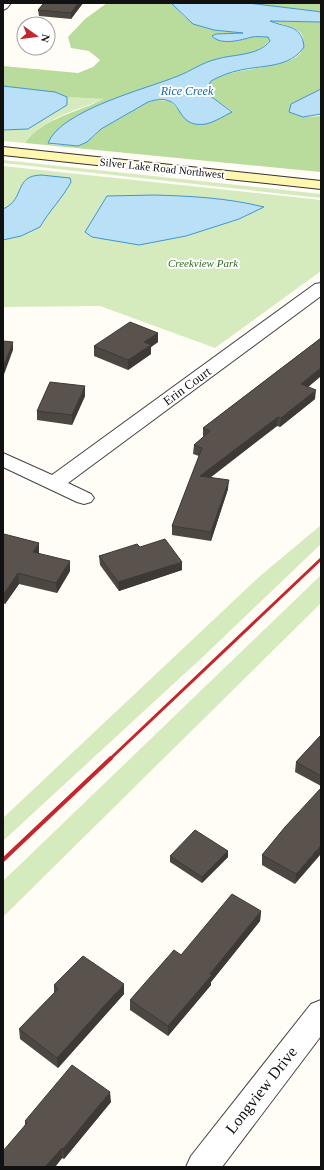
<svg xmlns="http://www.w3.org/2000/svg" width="324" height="1170" font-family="Georgia,serif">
  <rect width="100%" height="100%" fill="#fffdf5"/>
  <g fill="#d5ebbd">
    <path d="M67,97L105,99C79,109 41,119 25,143L3,141V130H9L67,105Z"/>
    <path d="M3,160L321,194V198L3,163Z"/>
    <path d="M3,166L321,200V271L215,348L100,306L3,307Z"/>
    <path d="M321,525V544L208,652L3,841V818L260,576Z"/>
    <path d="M321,575V603L3,917V881Z"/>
  </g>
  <g fill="#b9dc9c">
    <path d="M107,3H171L186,18L214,30L243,33L216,34L212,36C224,45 240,40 252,37C257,36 263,37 268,37L270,40C258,56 234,54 217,59C203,62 191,71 178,76C140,92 95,100 62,127C57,131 53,138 49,144L78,146L93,137L101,129L148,102L156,100L170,101L190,122C207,124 218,120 232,111L205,92C208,83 213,79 222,76C239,68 293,67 301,52C302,49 303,45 303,42C306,27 280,24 270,21L321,22V89L311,95L303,117L321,116V172L25,143C42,118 79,112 104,99L67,97L55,92L3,86V66L78,73L93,67L100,60L89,51L71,48L68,37L85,19Z"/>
    <path d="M248,3H321V12L314,11Z"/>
  </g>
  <g fill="#b9e0f7" stroke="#3f96cf">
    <path d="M171,3H248L314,11L321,12V22L270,21C286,28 302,24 304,47C290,68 263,65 241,70C230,72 220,76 211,81L205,92L232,112C224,116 215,122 206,124C179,128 182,105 169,101C163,98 154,100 148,102L101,129L87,142L78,146L48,143C61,110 146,89 178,76C191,71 203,62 217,59C234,54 258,56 270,41L268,37C263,37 257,36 252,37C241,40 221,46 212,36L216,34L243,33L214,30L193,24Z"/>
    <path d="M3,86L55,92L67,97V105L28,129L3,130Z"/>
    <path d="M321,89V114L303,117L289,112L291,104Z"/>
    <path d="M41,175L70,178L71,182C62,199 49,211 40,227L21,236L3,240V209C26,199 13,176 41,175Z"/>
    <path d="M154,195C191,196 228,198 264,207L239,219L186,236L139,245L92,237L85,232L107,196Z"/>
  </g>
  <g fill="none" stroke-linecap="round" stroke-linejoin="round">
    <defs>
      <g id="street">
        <path d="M3,3H11L7,8L3,10Z"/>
        <path d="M321,283V296L68,483L91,494L94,498L91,502L84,504L77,502L3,467V453L52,475L315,284Z"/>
        <path d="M321,1000V1036L222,1167H186L191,1156L311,1004Z"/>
      </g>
      <path id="secondary" d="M3,147L321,181V189L3,155Z"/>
    </defs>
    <use href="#street" stroke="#444" stroke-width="2"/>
    <use href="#secondary" stroke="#333" stroke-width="2"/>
    <use href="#street" fill="#fff" fill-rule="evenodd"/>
    <use href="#secondary" fill="#fff6b0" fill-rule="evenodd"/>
    <path stroke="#c4262e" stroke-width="3" d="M110,759L321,559"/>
    <path stroke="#c4262e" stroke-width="4" d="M3,860L111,758"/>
  </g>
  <g fill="#4d4742">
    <path d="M44,3H83L71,19L39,16L38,10Z"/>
    <path d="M158,333V342L151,347V354L128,370L94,356V346Z"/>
    <path d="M321,338V376L308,387L315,399L280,427L277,426L210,478L228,489L211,541L172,535V526L199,456L193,454L194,445L203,437V428Z"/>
    <path d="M85,396L72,425L37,420V411Z"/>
    <path d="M3,536L39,553L70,571L57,593L19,584L5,604L3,603Z"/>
    <path d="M140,547L182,570L119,591L100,565L99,556Z"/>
    <path d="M321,735V786L295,772L296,762Z"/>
    <path d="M321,788L295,884L262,865V855Z"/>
    <path d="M170,856L228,857L202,883L170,862Z"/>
    <path d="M261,911L260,921L211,982V985L168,1036L130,1010V1000Z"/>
    <path d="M54,985L124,994L58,1068L20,1039L19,1029L54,993Z"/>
    <path d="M111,1102L64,1159L62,1158L55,1167H3L25,1125V1121Z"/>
  </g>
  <g fill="#3f3936">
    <path d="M78,3H83L71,19V13Z"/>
    <path d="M158,333V342L151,347V354L128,370V360L144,342Z"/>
    <path d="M13,342V350L3,377V367Z"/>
    <path d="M321,368V376L301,393V384Z"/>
    <path d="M85,386V396L72,425V415Z"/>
    <path d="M316,390L315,399L280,427L281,418Z"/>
    <path d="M278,417L277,426L200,485V476Z"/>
    <path d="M229,480L228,489L211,541V532Z"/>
    <path d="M39,543V553L33,562V552Z"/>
    <path d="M70,561V571L57,593L56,583Z"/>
    <path d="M182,562V570L119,591L118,582Z"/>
    <path d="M18,573L19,584L5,604L4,594Z"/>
    <path d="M321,845V854L295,884L296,874Z"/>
    <path d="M228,851V857L202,883V877Z"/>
    <path d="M261,911L260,921L211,982V985L168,1036V1026Z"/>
    <path d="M124,984V994L58,1068L57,1058Z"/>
    <path d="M110,1092L111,1102L64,1159L63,1149Z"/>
    <path d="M62,1148V1158L55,1167H45Z"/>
  </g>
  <g fill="#5a524d" stroke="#3f3936">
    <path d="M44,3H78L71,13L38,10Z"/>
    <path d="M130,322L158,333L144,342L151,345L128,360L94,346Z"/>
    <path d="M321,338V368L301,384L316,390L281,418L278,417L200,476L229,480L211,532L172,526L202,448L194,445L210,431L203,428Z"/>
    <path d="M3,341L13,342L3,367Z"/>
    <path d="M50,382L85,386L72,415L37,411Z"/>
    <path d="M4,534L39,543L33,552L70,561L56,583L18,573L4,594H3V536Z"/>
    <path d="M165,539L182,562L118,582L99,556L137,544L140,547Z"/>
    <path d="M321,735V776L296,762Z"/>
    <path d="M321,788V845L296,874L262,855L285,827Z"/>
    <path d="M195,830L228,851L202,877L170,856Z"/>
    <path d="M232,894L261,911L210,974L212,975L168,1026L130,1000L174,950L181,955Z"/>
    <path d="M83,956L124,984L57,1058L19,1029L58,989L54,985Z"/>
    <path d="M72,1065L110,1092L63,1149L62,1148L45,1167H3V1151L27,1123L25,1121Z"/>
  </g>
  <g text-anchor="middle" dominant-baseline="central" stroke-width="4" stroke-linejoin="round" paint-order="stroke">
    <g font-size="11" fill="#111" stroke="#fff">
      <text transform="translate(162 168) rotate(6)">Silver Lake Road Northwest</text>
    </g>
    <g font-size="11" font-style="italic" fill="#2f6b1f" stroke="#fff">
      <text x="203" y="263">Creekview Park</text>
    </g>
    <g font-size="12" font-style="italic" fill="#1768a6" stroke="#fff">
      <text x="187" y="91">Rice Creek</text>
    </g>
    <g font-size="13" fill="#111" stroke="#fff">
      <text transform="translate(187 386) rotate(-36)">Erin Court</text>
    </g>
    <g font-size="16" fill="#111" stroke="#fff">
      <text transform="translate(261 1090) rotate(-52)">Longview Drive</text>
    </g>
  </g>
  <rect width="324" height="1170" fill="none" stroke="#111111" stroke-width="8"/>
  <g transform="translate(36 36) rotate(104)"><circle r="19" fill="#ffffff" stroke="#a0a0a0"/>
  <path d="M0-3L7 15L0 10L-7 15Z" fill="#c4262e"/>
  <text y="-6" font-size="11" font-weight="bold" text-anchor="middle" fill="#111111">N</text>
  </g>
</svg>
